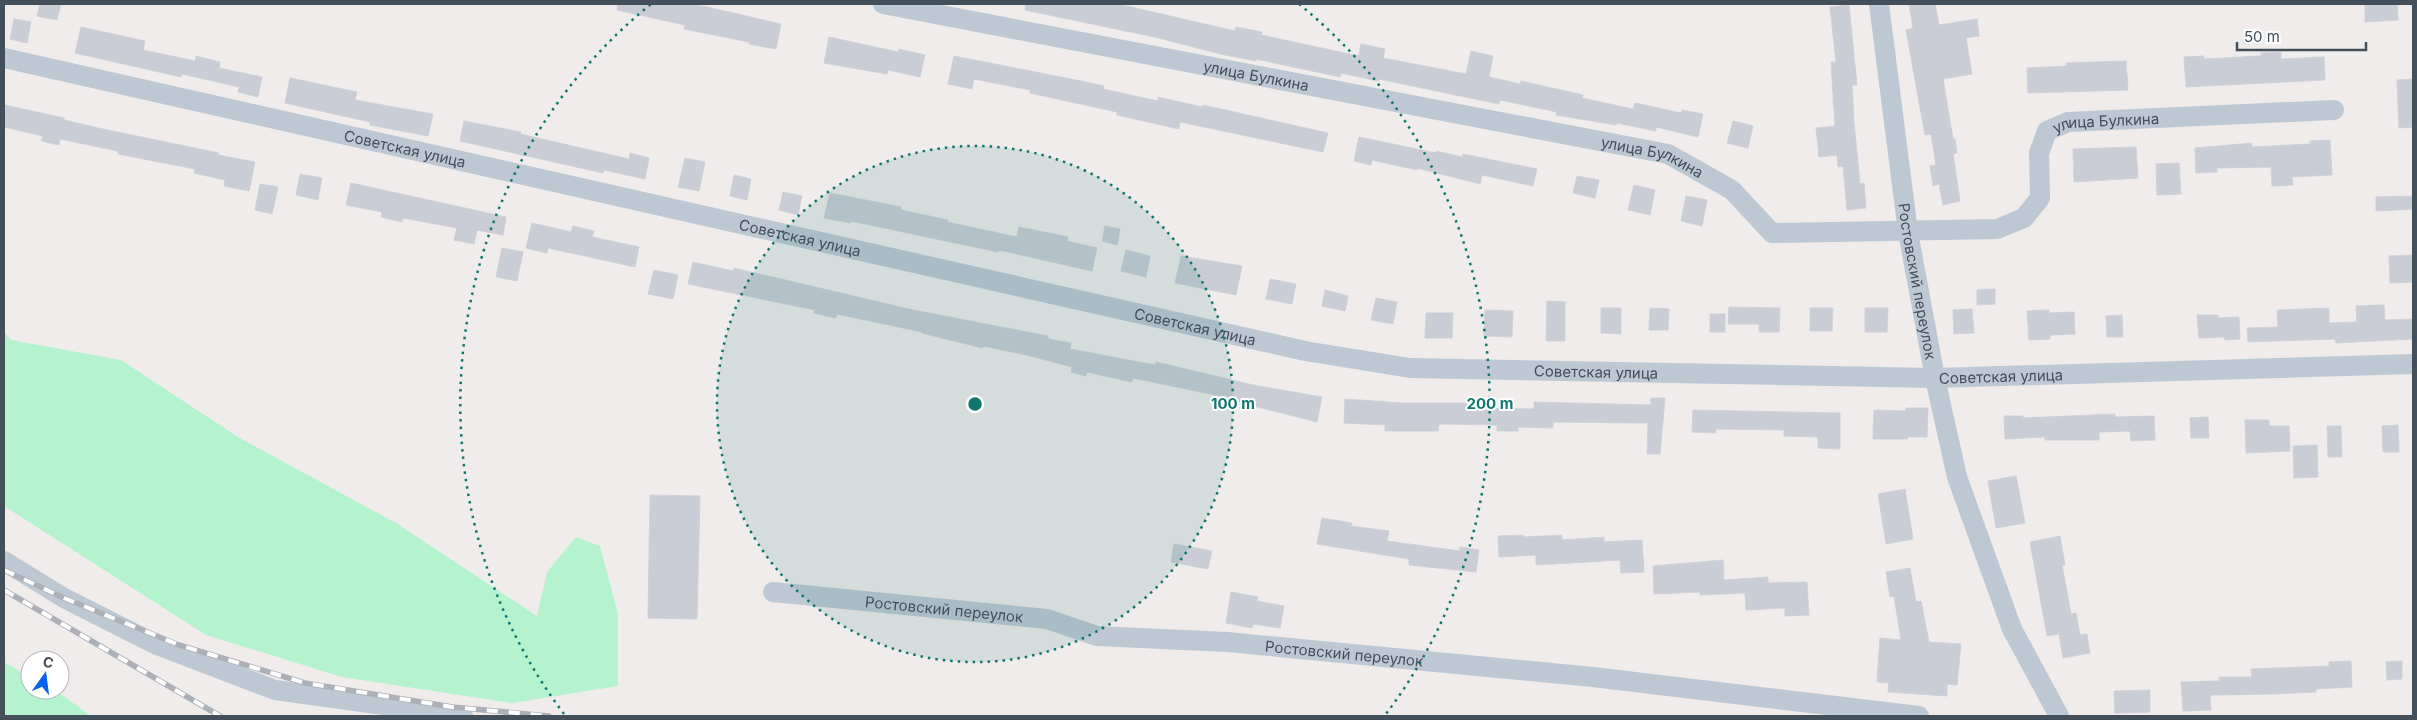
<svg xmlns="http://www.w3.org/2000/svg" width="2417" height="720" font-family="Inter,sans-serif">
  <rect width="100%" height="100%" fill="#efeceb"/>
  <g fill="#b4f3ce">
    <path d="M4,332L11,340L121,360L238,437L396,523L537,616L547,572L576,537L600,546L618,614V686L512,703L342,677L206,635L4,506Z"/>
    <path d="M4,662L30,677V690H55L91,716H4Z"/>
  </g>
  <g fill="#cacdd5" stroke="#cfd1d9">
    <path d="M40,4H61L57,20L37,16Z"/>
    <path d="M618,4H694L781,24L776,49L749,44V42L684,29L685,25L617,10Z"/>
    <path d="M1026,4H1118L1235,31L1236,27L1262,32L1261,35L1359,56L1361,44L1385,49L1383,58L1466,74L1471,51L1493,56L1489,77L1520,84L1521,81L1583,95L1582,98L1633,109L1635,103L1681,113L1682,110L1703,114L1698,137L1656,127V131L1617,123L1616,125L1556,115L1557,112L1500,100L1499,104L1379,79L1378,81L1341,73L1340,77L1256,59V61L1220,54L1159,38L1025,10Z"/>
    <path d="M1909,4H1935L1939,25L1977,19L1979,36L1966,38L1972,74L1943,79L1953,139H1955L1957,153L1953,154L1960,201L1943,205L1939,184L1933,186L1930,166L1936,165L1931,134L1925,135L1906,30L1913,28Z"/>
    <path d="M2365,4H2397L2398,20L2365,22Z"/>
    <path d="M1849,5L1857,85H1852L1854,122L1860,184L1864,183L1866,208L1847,210L1843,166L1838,167L1837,155L1819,157L1816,128L1835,126L1831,62H1836L1830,7Z"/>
    <path d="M14,19L31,22L27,43L10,39Z"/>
    <path d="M81,27L145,41L143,50L195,61L196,56L220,62L219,68L262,77L258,97L238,92L239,87L182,74L181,77L75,53Z"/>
    <path d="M829,37L898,52L899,49L925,55L920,77L888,70L887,74L824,63Z"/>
    <path d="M2281,52V59L2324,57L2325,80L2186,87L2184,57L2204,56V59L2261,56V53Z"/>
    <path d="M954,56L1076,80L1104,86L1103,89L1158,101V97L1202,107L1203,105L1328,133L1323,152L1180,122L1179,129L1117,115V112L1030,93V90L974,79L972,89L948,84Z"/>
    <path d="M2126,61L2128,90L2028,93L2027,68L2067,66L2066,63Z"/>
    <path d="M290,78L357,92L355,100L433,114L428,136L370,125V122L285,103Z"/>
    <path d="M2413,79V127L2399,128L2397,80Z"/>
    <path d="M5,105L64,118V120L98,128L219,153L218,155L255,162L249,191L224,186L225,180L194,173L195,169L118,154V151L60,139L59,145L41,141L43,136L4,127Z"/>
    <path d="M464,121L521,132L520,134L629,159L630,153L649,158L645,179L604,170L603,173L460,141Z"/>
    <path d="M1733,121L1753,126L1748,148L1727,143Z"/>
    <path d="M1359,137L1436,153V151L1462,157L1463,154L1537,169L1533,186L1482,175L1480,184L1417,168V170L1372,160L1371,165L1354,161Z"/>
    <path d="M2330,140L2332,175L2292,177L2293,185L2272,186L2271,167L2217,168V172L2196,173L2195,148L2252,143V147L2310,144V141Z"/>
    <path d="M2136,147L2138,178L2074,182L2073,149Z"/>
    <path d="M685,158L705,162L699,191L678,187Z"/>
    <path d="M2179,163L2181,194L2157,195L2156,164Z"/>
    <path d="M300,174L322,178L318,200L296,195Z"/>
    <path d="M734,175L751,179L747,200L730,196Z"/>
    <path d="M1577,176L1599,180L1595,198L1573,193Z"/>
    <path d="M351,183L506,217L503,235L477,230L474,244L454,240L457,228L403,218L402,222L381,217L382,212L346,205Z"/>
    <path d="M260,184L278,187L272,214L255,210Z"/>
    <path d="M1634,185L1655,190L1650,215L1628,210Z"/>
    <path d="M783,192L802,196L798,215L779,210Z"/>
    <path d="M830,193L901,207V210L948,220L947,222L1017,237L1019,227L1068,237L1067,241L1097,248L1092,271L999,250L998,252L851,221V223L824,218Z"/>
    <path d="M1686,196L1707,200L1702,226L1681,221Z"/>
    <path d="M2413,196V209L2376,211V197Z"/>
    <path d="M532,223L571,232L573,226L594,231L592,237L639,247L635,267L548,248L547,253L526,248Z"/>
    <path d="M1105,226L1120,229L1117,245L1102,241Z"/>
    <path d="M502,248L523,252L517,281L496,277Z"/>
    <path d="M1126,250L1150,256L1146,277L1121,271Z"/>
    <path d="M2413,255V282L2390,283L2389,256Z"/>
    <path d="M1181,256L1242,266L1236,295L1175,283Z"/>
    <path d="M693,262L733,271L734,268L913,310L1048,336V339L1071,343L1070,349L1155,365L1156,362L1253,385L1322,397L1317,422L1230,400V398L1133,378L1132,382L1087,372L1086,376L1071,372L1072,367L1027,355L983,346V348L922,333V332L837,314L836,318L814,313L815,310L688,284Z"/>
    <path d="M654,270L678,275L673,299L648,294Z"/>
    <path d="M1270,279L1296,284L1292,304L1266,299Z"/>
    <path d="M1995,289V304L1977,305V290Z"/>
    <path d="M1325,290L1348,296L1345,311L1322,306Z"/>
    <path d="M1376,298L1397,302L1393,324L1371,320Z"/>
    <path d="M1547,301L1565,302V341H1546Z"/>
    <path d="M2384,305L2385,320L2413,319V339L2336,343L2335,339L2248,342L2247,328L2278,327L2277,310L2329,308V323L2357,322L2356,306Z"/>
    <path d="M1729,307L1780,308L1779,332H1759V324H1728Z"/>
    <path d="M1601,308H1621V334L1601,333Z"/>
    <path d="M1650,308L1669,309L1668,330H1649Z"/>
    <path d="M1810,308H1833L1832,331H1810Z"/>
    <path d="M1865,308H1888L1887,332H1865Z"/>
    <path d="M1972,309L1974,333L1954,334L1953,310Z"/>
    <path d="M1485,310L1513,311L1512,337L1484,336Z"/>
    <path d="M2049,310V313L2074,312L2075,334L2050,335V339L2029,340L2027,311Z"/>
    <path d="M1426,313H1453L1452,338H1425Z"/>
    <rect x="1710" y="314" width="15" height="18"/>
    <path d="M2122,315L2123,337H2107L2106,316Z"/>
    <path d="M2197,315H2218V318L2239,317L2240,339L2225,340L2224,337L2199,338Z"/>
    <path d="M1651,398H1665L1660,454H1647L1648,423L1553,422V428L1518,427V431H1497V425L1439,424L1438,431H1385V425L1344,423L1345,399L1403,403H1479V408L1534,409V402L1651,405Z"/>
    <path d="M1906,408H1928L1927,437H1907L1908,439H1873L1874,410L1906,411Z"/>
    <path d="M1693,410L1840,413V449L1818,448V437L1784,436V430L1716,429V433L1692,432Z"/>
    <path d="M2115,414V417L2154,416L2155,440L2131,441L2130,431L2099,432V440H2045V437L2005,439L2004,416H2023V418Z"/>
    <path d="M2208,417L2209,438H2191L2190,418Z"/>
    <path d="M2245,420H2269V426H2289L2290,451L2246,453Z"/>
    <path d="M2398,425L2399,452H2383L2382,426Z"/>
    <path d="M2327,426H2341L2342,457H2328Z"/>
    <path d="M2317,445L2318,477L2294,478L2293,446Z"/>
    <path d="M2016,476L2025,523L1996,528L1988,481Z"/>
    <path d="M1905,489L1913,539L1886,544L1878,494Z"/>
    <path d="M650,495L700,496L697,619L648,618Z"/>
    <path d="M1322,518L1352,523L1351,526L1389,531L1387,541L1460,551V547L1479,550L1476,572L1409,565V559L1317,544Z"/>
    <path d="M1523,535V537L1562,535V540L1604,537V542L1642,540L1644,572L1621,573L1620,560L1536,565V555L1499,557L1498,536Z"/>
    <path d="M2060,536L2065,565H2062L2071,614L2076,613L2080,635L2087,634L2090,653L2063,658L2059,634L2047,636L2030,542Z"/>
    <path d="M1174,544L1212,551L1208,569L1171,562Z"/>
    <path d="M1723,560L1724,580L1768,577V583L1807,582L1809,615L1785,616V608L1746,610L1745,593L1700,595V592L1654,594L1653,566Z"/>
    <path d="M1910,568L1916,602L1921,601L1929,642L1961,644L1957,685L1947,684V696L1888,692L1889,683L1877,682L1880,638L1901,640L1894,596L1890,597L1886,572Z"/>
    <path d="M1231,592L1258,597L1257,601L1284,606L1280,628L1253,624L1252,628L1226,623Z"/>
    <path d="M2351,661L2352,687L2316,689V692L2274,694L2210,695L2211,710L2183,711L2181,682L2220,681L2219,677H2252L2251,669L2329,666V662Z"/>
    <path d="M2402,661V679L2387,680L2386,662Z"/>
    <path d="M2150,690V712L2115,713L2114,691Z"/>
  </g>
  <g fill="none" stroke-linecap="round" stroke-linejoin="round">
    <g stroke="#bdc8d3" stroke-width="20">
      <path id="s1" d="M883,4L1668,154L1732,190L1772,233L1997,229L2024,218L2040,198L2039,153L2047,131L2068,122L2334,110"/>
      <path id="s2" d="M1879,4L1908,232L1935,378L1957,477L2012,629L2059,716"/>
      <path id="s3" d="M4,58L1305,351L1410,368L1935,378L2413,364"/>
      <path d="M4,561L64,598L157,645L275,690L463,716"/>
      <path id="s4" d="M773,592L1047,619L1097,636L1227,642L1593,677L1919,716"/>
    </g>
    <defs>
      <g id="rail">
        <path d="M4,570L64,598L179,645L305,683L452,707L549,716"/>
        <path d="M4,590L220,716"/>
      </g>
    </defs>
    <use href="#rail" stroke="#adb1b7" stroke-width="5.5"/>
    <use href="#rail" stroke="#fff" stroke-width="4" stroke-dasharray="11" stroke-linecap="butt"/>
  </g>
  <circle cx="975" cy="404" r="258" fill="#0f766e" fill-opacity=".12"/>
  <g fill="none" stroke="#0f766e" stroke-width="2.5" stroke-dasharray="2.5 5">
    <circle cx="975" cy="404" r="258"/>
    <path d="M564 714A515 515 0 0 1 651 4M1299 4A515 515 0 0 1 1386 714"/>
  </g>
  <g text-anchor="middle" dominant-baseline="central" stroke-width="4" stroke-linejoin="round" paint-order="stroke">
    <g font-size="15" fill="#434f5b" stroke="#fff">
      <text stroke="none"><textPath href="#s1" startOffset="380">улица Булкина</textPath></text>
      <text stroke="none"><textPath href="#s1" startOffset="1340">улица Булкина</textPath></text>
      <text stroke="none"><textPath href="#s3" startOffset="411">Советская улица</textPath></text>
      <text stroke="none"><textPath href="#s1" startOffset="785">улица Булкина</textPath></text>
      <text stroke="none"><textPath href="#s3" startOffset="816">Советская улица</textPath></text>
      <text stroke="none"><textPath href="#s2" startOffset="280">Ростовский переулок</textPath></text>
      <text stroke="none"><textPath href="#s3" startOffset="1221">Советская улица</textPath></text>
      <text stroke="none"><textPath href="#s3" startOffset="1626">Советская улица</textPath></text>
      <text stroke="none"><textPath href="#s3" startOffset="2031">Советская улица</textPath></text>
      <text stroke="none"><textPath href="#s4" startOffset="172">Ростовский переулок</textPath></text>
      <text stroke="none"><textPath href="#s4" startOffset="576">Ростовский переулок</textPath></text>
    </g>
  </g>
  <circle cx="975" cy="404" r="8" fill="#0f766e" stroke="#fff" stroke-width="2.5"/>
  <g font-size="15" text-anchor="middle" font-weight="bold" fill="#0f766e" stroke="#fff" stroke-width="4" stroke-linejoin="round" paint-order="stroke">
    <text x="1233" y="409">100 m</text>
    <text x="1490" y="409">200 m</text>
  </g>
  <rect width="2417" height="720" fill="none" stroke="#434f5b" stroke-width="10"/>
  <g transform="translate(45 675) rotate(14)"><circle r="24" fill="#ffffff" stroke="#b4b9bd"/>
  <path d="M0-4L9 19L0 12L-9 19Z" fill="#0763ee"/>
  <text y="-8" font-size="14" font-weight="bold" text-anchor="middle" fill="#434f5b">С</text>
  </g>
  <path d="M2237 42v8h129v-8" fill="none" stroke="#434f5b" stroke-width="2.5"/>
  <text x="2244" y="42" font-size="15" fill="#434f5b" stroke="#ffffff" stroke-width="4" paint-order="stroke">50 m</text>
</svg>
